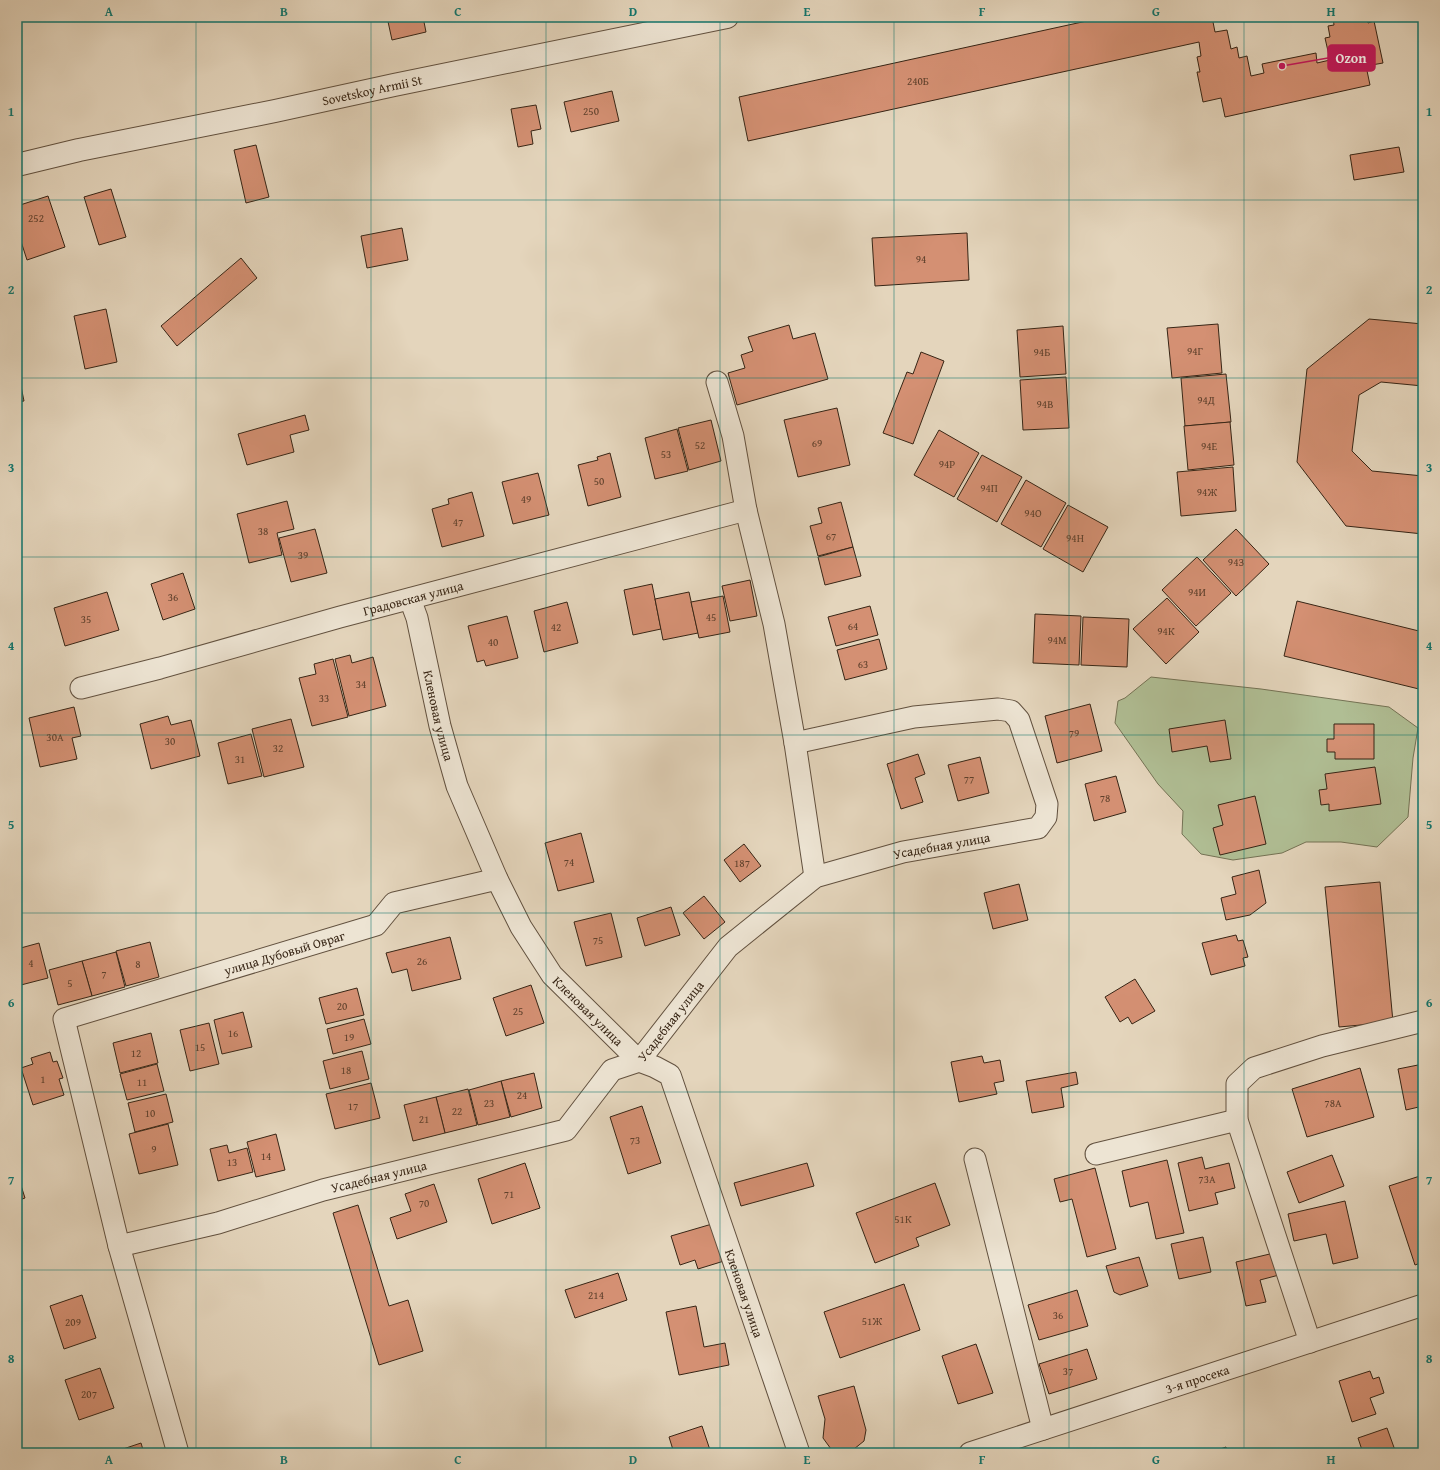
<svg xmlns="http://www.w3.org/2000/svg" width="1440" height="1470" font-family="'Gentium Book Plus',serif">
  <rect width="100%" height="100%" fill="#e4d5bc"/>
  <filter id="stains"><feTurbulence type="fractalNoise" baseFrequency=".005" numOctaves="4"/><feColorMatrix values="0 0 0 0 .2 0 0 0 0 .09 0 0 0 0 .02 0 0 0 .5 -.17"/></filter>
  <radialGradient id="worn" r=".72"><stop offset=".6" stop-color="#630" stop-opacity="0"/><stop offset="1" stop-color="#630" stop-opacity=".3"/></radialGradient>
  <path fill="#b0be94" stroke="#747254" d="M1151,677L1261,689L1389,707L1418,728L1413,758L1408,817L1377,847L1341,842H1306L1282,853L1233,860L1201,854L1182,834L1183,811L1158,784L1115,723L1118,701L1125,698Z"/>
  <g fill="#d49073" stroke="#372515">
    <path d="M387,17H423L426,32L392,40Z"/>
    <path d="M1105,17H1212L1215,32L1227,30L1231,49L1237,47L1239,58L1247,56L1251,76L1264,73L1262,64L1316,53L1317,63L1330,60L1325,38L1330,37L1328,26L1334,25L1333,17H1367L1368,23L1374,21L1383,63L1366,66L1370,85L1225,117L1221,98L1203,102L1197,72H1200L1197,57L1201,56L1199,42L748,141L739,97Z"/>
    <path d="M612,91L619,121L571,132L564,102Z"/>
    <path d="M536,105L541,129L531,131L533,144L518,147L511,109Z"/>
    <path d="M256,145L269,197L246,203L234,150Z"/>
    <path d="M1399,147L1404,172L1354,180L1350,155Z"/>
    <path d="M111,189L126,237L99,245L84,197Z"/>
    <path d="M48,196L65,247L27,260L17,229V206Z"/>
    <path d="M402,228L408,260L367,268L361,236Z"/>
    <path d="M967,233L969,280L875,286L872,238Z"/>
    <path d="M241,258L257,278L177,346L161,326Z"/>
    <path d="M106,309L117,362L85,369L74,316Z"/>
    <path d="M1369,319L1423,324V386L1381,382L1359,395L1352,451L1372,471L1423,476V534L1346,526L1297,462L1307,369Z"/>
    <path d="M1218,324L1222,373L1172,378L1167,328Z"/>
    <path d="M789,325L793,339L815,333L828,379L737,405L728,373L745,368L741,355L753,351L748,337Z"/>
    <path d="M1063,326L1066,374L1020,377L1017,330Z"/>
    <path d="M921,352L944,361L913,444L883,433L907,372L913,374Z"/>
    <path d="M17,367L24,401L17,402Z"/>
    <path d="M1226,374L1231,422L1185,426L1181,378Z"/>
    <path d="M1066,377L1069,428L1023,430L1020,380Z"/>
    <path d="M837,408L850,465L798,477L784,420Z"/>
    <path d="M305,415L309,430L290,435L294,452L247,465L238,434Z"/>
    <path d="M711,420L721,461L689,470L678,428Z"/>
    <path d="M1230,422L1234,465L1188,470L1184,426Z"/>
    <path d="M677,429L688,471L655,479L645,438Z"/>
    <path d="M939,430L979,453L954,497L914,475Z"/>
    <path d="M610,453L621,497L588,506L578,465L598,460L597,457Z"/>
    <path d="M982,455L1022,477L997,522L957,499Z"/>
    <path d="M1233,467L1236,511L1181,516L1177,472Z"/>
    <path d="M538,473L549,515L513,524L502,482Z"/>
    <path d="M1026,480L1066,503L1041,547L1001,524Z"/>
    <path d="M472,492L484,536L442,547L432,509L449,504L448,499Z"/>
    <path d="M287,501L294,529L277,533L282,555L249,563L237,514Z"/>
    <path d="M841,502L853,547L818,556L810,526L822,523L818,508Z"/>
    <path d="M1068,505L1108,527L1083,572L1043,549Z"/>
    <path d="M315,529L327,573L291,582L279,538Z"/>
    <path d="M1236,529L1269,564L1236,596L1203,560Z"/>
    <path d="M853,547L861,576L825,585L818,557Z"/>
    <path d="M1197,557L1231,593L1196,626L1162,590Z"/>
    <path d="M183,573L195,609L163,620L151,584Z"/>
    <path d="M750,580L757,616L730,621L722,586Z"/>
    <path d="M652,584L661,629L633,635L624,590Z"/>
    <path d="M107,592L119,630L65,646L54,608Z"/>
    <path d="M689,592L698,633L663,640L655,599Z"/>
    <path d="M723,596L730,632L699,638L691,602Z"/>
    <path d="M1167,598L1199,632L1166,664L1133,629Z"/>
    <path d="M1297,601L1423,632V690L1284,656Z"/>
    <path d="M567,602L578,643L544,652L534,611Z"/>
    <path d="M870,606L878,635L836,646L828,617Z"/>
    <path d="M1035,614L1081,616L1079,665L1033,663Z"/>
    <path d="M507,616L518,658L486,666L484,660L477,662L468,626Z"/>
    <path d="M1083,617L1129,619L1127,667L1081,665Z"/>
    <path d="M879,639L887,669L845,680L837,650Z"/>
    <path d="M350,655L352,663L373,657L386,706L349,716L335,659Z"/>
    <path d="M333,659L348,717L312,726L299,678L316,674L314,664Z"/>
    <path d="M1090,704L1102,751L1057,763L1045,716Z"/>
    <path d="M74,707L81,736L72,738L77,759L40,767L29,718Z"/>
    <path d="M168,716L171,725L191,720L200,756L151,769L140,724Z"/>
    <path d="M291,719L304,767L264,777L252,729Z"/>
    <path d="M1225,720L1231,759L1210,762L1207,746L1172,752L1169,729Z"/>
    <path d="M1334,724H1374V759H1335V752H1327V739H1334Z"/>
    <path d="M251,734L262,776L228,784L218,743Z"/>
    <path d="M918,754L925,774L915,778L923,802L901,809L887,764Z"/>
    <path d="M980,757L989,793L958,801L948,765Z"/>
    <path d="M1375,767L1381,804L1329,811V804L1321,805L1319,790L1327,789L1325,774Z"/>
    <path d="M1116,776L1126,812L1094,821L1085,784Z"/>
    <path d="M1255,796L1266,844L1220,855L1213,828L1223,825L1218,805Z"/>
    <path d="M581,833L594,882L558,891L545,843Z"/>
    <path d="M744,844L761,866L740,882L724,860Z"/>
    <path d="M1259,870L1266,903L1250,915L1226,920L1221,898L1236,894L1232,877Z"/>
    <path d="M1380,882L1393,1022L1339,1027L1325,887Z"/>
    <path d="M1019,884L1028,920L993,929L984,893Z"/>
    <path d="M704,896L725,922L704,939L683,913Z"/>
    <path d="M671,907L680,935L645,946L637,918Z"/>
    <path d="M611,913L622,957L586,966L574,922Z"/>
    <path d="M1236,935L1238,941L1243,940L1248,957L1243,958L1245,966L1211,975L1202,943Z"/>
    <path d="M450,937L461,979L412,991L407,969L392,973L386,953Z"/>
    <path d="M150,942L159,977L126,986L116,951Z"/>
    <path d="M39,943L48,978L17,986V949Z"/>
    <path d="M116,952L125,987L92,996L82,961Z"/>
    <path d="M82,961L92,996L58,1005L49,970Z"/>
    <path d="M1135,979L1155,1011L1132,1024L1128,1017L1120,1022L1105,997Z"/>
    <path d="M531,985L544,1023L506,1036L493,998Z"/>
    <path d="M357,988L364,1015L326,1024L319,998Z"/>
    <path d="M243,1012L252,1047L222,1054L214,1020Z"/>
    <path d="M364,1019L371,1044L333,1054L327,1029Z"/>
    <path d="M209,1023L219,1064L190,1071L180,1030Z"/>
    <path d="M151,1033L158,1063L120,1073L113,1043Z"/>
    <path d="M362,1051L369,1079L330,1089L323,1061Z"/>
    <path d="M50,1052L53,1062L57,1061L63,1078L59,1079L64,1095L33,1105L21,1068L33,1064L31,1058Z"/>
    <path d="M982,1056L984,1063L1000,1060L1004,1081L994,1083L997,1094L959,1102L951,1062Z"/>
    <path d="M157,1064L164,1091L127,1100L120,1074Z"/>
    <path d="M1423,1064V1106L1406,1110L1398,1069Z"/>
    <path d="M1360,1068L1374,1117L1307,1137L1292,1089Z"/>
    <path d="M1076,1072L1078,1084L1061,1088L1064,1107L1032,1113L1026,1081Z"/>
    <path d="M534,1073L542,1108L511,1117L501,1081Z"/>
    <path d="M501,1081L510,1117L478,1125L469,1090Z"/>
    <path d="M371,1083L380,1118L335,1129L326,1094Z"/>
    <path d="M468,1089L477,1125L445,1133L436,1097Z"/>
    <path d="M166,1094L173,1122L135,1132L128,1103Z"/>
    <path d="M436,1097L445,1133L413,1141L404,1105Z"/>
    <path d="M642,1106L661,1163L628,1174L610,1117Z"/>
    <path d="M168,1124L178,1165L139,1174L129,1134Z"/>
    <path d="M276,1134L285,1170L256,1177L247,1142Z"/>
    <path d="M227,1145L229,1153L247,1148L253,1172L218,1181L210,1149Z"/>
    <path d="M1332,1155L1344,1186L1299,1203L1287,1172Z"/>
    <path d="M1202,1157L1205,1169L1229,1163L1235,1188L1215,1193L1218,1204L1189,1211L1178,1163Z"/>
    <path d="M1167,1160L1184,1233L1156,1239L1148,1202L1130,1207L1122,1171Z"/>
    <path d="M525,1163L540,1208L492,1224L478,1179Z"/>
    <path d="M807,1163L814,1186L741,1206L734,1183Z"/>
    <path d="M1095,1168L1116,1249L1087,1257L1072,1199L1060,1202L1054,1179Z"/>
    <path d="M17,1173L25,1198L17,1201Z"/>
    <path d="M1423,1175V1262L1415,1265L1389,1186Z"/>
    <path d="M935,1183L950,1225L916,1238L919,1246L875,1263L856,1213Z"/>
    <path d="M434,1184L447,1222L397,1239L390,1218L411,1211L405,1194Z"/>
    <path d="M1345,1201L1358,1258L1333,1264L1326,1234L1294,1241L1288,1214Z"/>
    <path d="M358,1205L389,1306L408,1300L423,1351L379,1365L333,1213Z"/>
    <path d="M712,1224L724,1261L698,1269L695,1260L680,1265L671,1236Z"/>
    <path d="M1203,1237L1211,1272L1179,1279L1171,1244Z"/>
    <path d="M1274,1253L1279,1275L1260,1280L1266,1302L1246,1306L1236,1262Z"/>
    <path d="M1139,1257L1148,1286L1120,1295L1114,1292L1106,1266Z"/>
    <path d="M618,1273L627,1300L575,1318L565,1290Z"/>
    <path d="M904,1284L920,1330L840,1358L824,1312Z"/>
    <path d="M1077,1290L1088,1326L1039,1340L1028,1305Z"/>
    <path d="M82,1295L96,1338L64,1349L50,1306Z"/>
    <path d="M696,1306L704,1347L725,1343L729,1365L679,1375L666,1312Z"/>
    <path d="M976,1344L993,1393L958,1404L942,1356Z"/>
    <path d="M1087,1349L1097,1379L1049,1394L1039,1364Z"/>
    <path d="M100,1368L114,1408L79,1420L65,1380Z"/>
    <path d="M1370,1371L1373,1379L1379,1377L1384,1393L1370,1398L1376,1414L1352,1422L1339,1381Z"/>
    <path d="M854,1386L866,1430L864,1441L854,1449L841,1452L831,1449L823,1438L825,1419L818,1396Z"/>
    <path d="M702,1426L711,1453H674L669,1437Z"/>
    <path d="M1387,1428L1396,1453H1363L1358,1438Z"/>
    <path d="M141,1443L144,1453H111Z"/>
    <path d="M1226,1447L1228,1453H1209Z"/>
    <path d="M620,1449L621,1453H609Z"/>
  </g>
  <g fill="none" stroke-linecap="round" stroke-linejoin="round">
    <defs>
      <g id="minor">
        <path d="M717,382L733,436L746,510L774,624L795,743L815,877"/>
        <path id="s1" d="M410,599L417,618L440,726L457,786L497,879L521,927L552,975L639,1061L655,1067L670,1075L799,1453"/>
        <path id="s2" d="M81,688L160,668L340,617L746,510"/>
        <path d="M1096,1154L1237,1120"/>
        <path d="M975,1159L1043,1429"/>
        <path id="s3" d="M119,1246L218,1223L323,1190L566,1130L612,1070L639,1061L728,947L815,877L903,852L1038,828L1046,817L1047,804L1019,720L1011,711L998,709L914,717L795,743"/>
        <path d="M1310,1342L1237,1120V1084L1254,1068L1322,1046L1423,1021"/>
        <path id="s4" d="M178,1453L119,1246L64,1019L376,925L394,903L497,879"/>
        <path id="s5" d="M970,1453L1423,1305"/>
      </g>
      <g id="tertiary">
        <path id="s6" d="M17,165L79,150L275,111L394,85L727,17"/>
      </g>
    </defs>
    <use href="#minor" stroke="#62513f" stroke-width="23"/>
    <use href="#tertiary" stroke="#62513f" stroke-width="24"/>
    <use href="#minor" stroke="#ede4d3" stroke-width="21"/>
    <use href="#tertiary" stroke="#ede4d3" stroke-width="22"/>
  </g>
  <path fill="none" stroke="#0f766e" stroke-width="1" stroke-opacity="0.55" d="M196,17V1453M371,17V1453M546,17V1453M720,17V1453M894,17V1453M1069,17V1453M1244,17V1453M17,200H1423M17,378H1423M17,557H1423M17,735H1423M17,913H1423M17,1092H1423M17,1270H1423"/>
  <g text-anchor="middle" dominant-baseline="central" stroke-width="4" stroke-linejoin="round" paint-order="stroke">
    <g font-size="11" fill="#5e402c">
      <text x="918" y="81">240Б</text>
      <text x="591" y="111">250</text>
      <text x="36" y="218">252</text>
      <text x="921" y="259">94</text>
      <text x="1195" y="351">94Г</text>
      <text x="1042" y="352">94Б</text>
      <text x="1206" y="400">94Д</text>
      <text x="1045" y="404">94В</text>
      <text x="817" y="443">69</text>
      <text x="700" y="445">52</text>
      <text x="1209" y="446">94Е</text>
      <text x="666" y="454">53</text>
      <text x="947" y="464">94Р</text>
      <text x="599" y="481">50</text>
      <text x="989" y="488">94П</text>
      <text x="1207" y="492">94Ж</text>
      <text x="526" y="499">49</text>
      <text x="1033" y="513">94О</text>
      <text x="458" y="522">47</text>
      <text x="263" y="531">38</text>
      <text x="831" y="536">67</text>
      <text x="1075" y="538">94Н</text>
      <text x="303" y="555">39</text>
      <text x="1236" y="562">94З</text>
      <text x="1197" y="592">94И</text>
      <text x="173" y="597">36</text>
      <text x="711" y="617">45</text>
      <text x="86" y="619">35</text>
      <text x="853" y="626">64</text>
      <text x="556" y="627">42</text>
      <text x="1166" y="631">94К</text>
      <text x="1057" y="640">94М</text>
      <text x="493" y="642">40</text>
      <text x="863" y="664">63</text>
      <text x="361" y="684">34</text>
      <text x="324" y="698">33</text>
      <text x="1074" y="733">79</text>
      <text x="55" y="737">30А</text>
      <text x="170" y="741">30</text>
      <text x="278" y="748">32</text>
      <text x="240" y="759">31</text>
      <text x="969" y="779">77</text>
      <text x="1105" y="798">78</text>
      <text x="569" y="862">74</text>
      <text x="742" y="863">187</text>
      <text x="598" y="940">75</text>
      <text x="422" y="961">26</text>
      <text x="31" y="963">4</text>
      <text x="138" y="964">8</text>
      <text x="104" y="974">7</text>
      <text x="70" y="983">5</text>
      <text x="342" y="1006">20</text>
      <text x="518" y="1011">25</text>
      <text x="233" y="1033">16</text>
      <text x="349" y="1037">19</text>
      <text x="200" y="1047">15</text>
      <text x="136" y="1053">12</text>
      <text x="346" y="1070">18</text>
      <text x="43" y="1079">1</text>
      <text x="142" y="1082">11</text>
      <text x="522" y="1095">24</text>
      <text x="489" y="1103">23</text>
      <text x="1333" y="1103">78А</text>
      <text x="353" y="1106">17</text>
      <text x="457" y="1111">22</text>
      <text x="150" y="1113">10</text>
      <text x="424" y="1119">21</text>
      <text x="635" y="1140">73</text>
      <text x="154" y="1149">9</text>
      <text x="266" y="1156">14</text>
      <text x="232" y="1162">13</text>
      <text x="1207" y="1179">73А</text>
      <text x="509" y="1194">71</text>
      <text x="424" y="1203">70</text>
      <text x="903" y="1219">51К</text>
      <text x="596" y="1295">214</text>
      <text x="1058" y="1315">36</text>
      <text x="872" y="1321">51Ж</text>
      <text x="73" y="1322">209</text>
      <text x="1068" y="1371">37</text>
      <text x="89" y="1394">207</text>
    </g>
    <g font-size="13" fill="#372515" stroke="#ede4d3">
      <text stroke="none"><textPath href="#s6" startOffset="363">Sovetskoy Armii St</textPath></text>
      <text stroke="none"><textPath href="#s2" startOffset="344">Градовская улица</textPath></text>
      <text stroke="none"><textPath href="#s1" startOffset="120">Кленовая улица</textPath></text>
      <text stroke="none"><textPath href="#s3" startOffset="953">Усадебная улица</textPath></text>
      <text stroke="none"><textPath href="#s4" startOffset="679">улица Дубовый Овраг</textPath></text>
      <text stroke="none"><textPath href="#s1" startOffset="456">Кленовая улица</textPath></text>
      <text stroke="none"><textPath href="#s3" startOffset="617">Усадебная улица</textPath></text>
      <text stroke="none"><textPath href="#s3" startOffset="269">Усадебная улица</textPath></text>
      <text stroke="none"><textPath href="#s1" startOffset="792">Кленовая улица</textPath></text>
      <text stroke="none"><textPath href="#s5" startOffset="239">3-я просека</textPath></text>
    </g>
  </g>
  <path fill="none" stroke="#c2185b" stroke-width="1.5" d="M1282 66L1328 58"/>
  <circle fill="#c2185b" stroke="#ede4d3" stroke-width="1.5" cx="1282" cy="66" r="4"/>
  <rect fill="#c2185b" stroke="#c2185b" stroke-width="1.5" x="1328" y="45" width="47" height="26" rx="4"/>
  <g font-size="14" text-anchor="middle" font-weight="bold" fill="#fff">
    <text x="1351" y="63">Ozon</text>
  </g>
  <rect width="1440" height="1470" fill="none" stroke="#e4d5bc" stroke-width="44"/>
  <rect x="22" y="22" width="1396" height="1426" fill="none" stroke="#0f766e" stroke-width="1.5"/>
  <g font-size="13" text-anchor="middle" font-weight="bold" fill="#0f766e">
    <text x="109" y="16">A</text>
    <text x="284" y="16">B</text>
    <text x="458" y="16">C</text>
    <text x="633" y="16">D</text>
    <text x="807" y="16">E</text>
    <text x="982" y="16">F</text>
    <text x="1156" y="16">G</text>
    <text x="1331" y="16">H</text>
    <text x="11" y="116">1</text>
    <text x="1429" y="116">1</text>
    <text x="11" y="294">2</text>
    <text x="1429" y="294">2</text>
    <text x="11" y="472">3</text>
    <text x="1429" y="472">3</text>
    <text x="11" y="650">4</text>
    <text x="1429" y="650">4</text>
    <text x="11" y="829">5</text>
    <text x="1429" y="829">5</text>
    <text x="11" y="1007">6</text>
    <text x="1429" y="1007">6</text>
    <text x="11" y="1185">7</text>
    <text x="1429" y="1185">7</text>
    <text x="11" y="1363">8</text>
    <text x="1429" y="1363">8</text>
    <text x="109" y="1464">A</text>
    <text x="284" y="1464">B</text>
    <text x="458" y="1464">C</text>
    <text x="633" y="1464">D</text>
    <text x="807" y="1464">E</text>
    <text x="982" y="1464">F</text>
    <text x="1156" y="1464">G</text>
    <text x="1331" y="1464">H</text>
  </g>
  <rect width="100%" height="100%" filter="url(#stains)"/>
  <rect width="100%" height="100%" fill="url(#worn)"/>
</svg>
